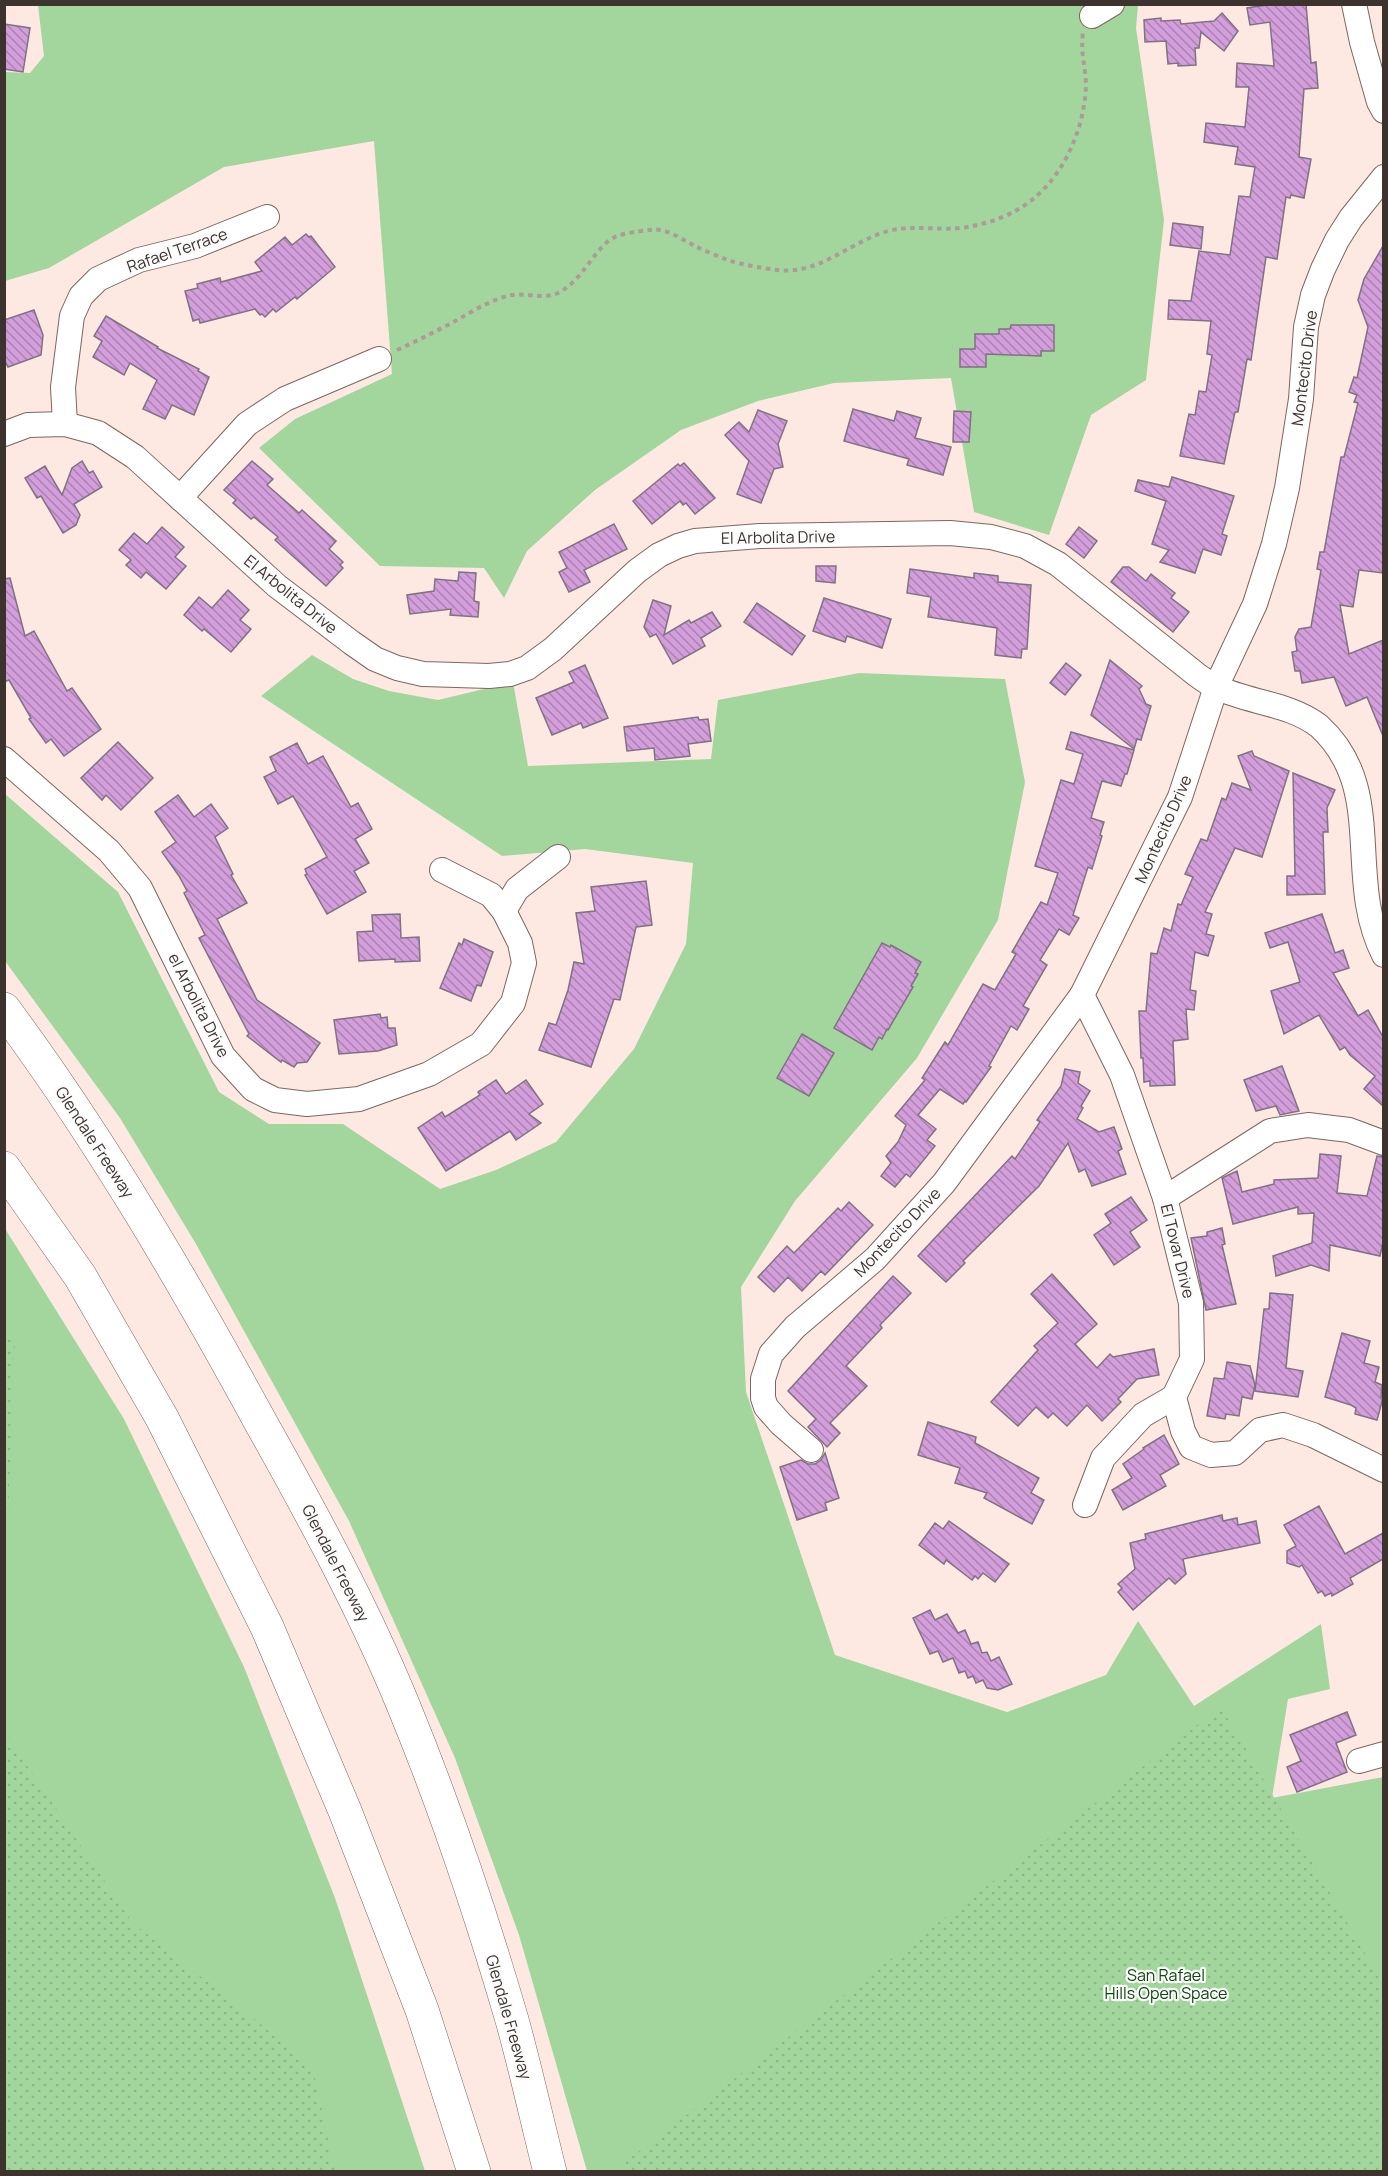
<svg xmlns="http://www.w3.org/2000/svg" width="1388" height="2176" font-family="Manrope,sans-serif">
  <defs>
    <pattern id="park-dots" width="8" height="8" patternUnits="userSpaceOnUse" patternTransform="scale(1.5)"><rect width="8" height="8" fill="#a2d69d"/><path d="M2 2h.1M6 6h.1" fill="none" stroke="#8cb888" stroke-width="1.8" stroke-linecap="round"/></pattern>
    <pattern id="building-back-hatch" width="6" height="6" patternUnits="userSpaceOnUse" patternTransform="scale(1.5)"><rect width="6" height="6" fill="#d29edb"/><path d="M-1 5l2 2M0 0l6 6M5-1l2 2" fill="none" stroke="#ac81b2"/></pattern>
  </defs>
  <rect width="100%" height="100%" fill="#fde9e2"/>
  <g fill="#a2d69d">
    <path d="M38,5H1138L1136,28L1164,220L1146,380L1091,415L1049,535L974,512L951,378L834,383L758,401L681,430L595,490L527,551L504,598L484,568L380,566L259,448L295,419L392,374L374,141L224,167L49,268L5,281V72L30,73L44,56Z"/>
    <path d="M312,655L353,679L389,691L438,700L513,682L528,766L711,759L718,700L859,673L1005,679L1025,782L998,920L917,1058L795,1201L741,1287L746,1392L835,1655L1007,1712L1106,1675L1138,1621L1194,1706L1321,1624L1330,1689L1288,1699L1272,1798L1383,1777V2171H587L519,1935L455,1758L349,1521L196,1244L120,1118L5,961V794L118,892L219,1092L269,1124H343L440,1189L496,1170L556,1142L634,1049L686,944L693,863L585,849L502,856L261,696Z"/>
    <path d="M4,1227L124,1419L244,1667L335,1898L425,2171H5Z"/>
  </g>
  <g fill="url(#park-dots)">
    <path d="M5,1335L15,1338L5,1591L4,1335Z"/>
    <path d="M1221,1707L1383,1984V2171L633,2172L625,2162Z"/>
    <path d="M4,1731L132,1922L312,2065L335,2171H5Z"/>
  </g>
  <g fill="url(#building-back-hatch)" stroke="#807282" stroke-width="1.5">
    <path d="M1274,4H1306L1311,63L1316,62L1318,88L1304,89L1299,157L1311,159L1304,198L1291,195L1290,198L1286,197L1277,259L1266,257L1251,360L1247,359L1238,412H1235L1224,464L1180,456L1189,414L1195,415L1199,391L1206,392L1212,355L1207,354L1211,321L1168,319L1169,300L1191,301L1199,251L1230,255L1239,196L1250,197L1255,167L1235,164L1238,147L1204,142L1206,123L1245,127L1249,87H1236L1237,63L1274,66L1270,22L1250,25L1247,8Z"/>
    <path d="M1222,13L1238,31L1224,51L1201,32L1199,48H1195L1196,65L1178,66V63L1168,64L1166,41L1145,42L1144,20L1161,18V21L1180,20L1181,24L1214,21Z"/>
    <path d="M4,24L30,28L23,72L4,69Z"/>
    <path d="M1173,223L1203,227L1201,249L1170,245Z"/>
    <path d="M306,234L309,237L311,236L335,267L297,299L295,297L276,312L273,309L265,317L262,314L260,315L255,309L200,323L199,319L193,321L185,291L198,288L197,284L220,278L221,282L262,271L255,262L285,237L292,245Z"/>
    <path d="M1383,246V573L1359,570L1353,607L1340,605L1349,654L1383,640V736L1367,697L1346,706L1334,677L1302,683L1300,671H1295L1292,652L1297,651L1295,637L1299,629L1311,627L1321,570L1317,569L1320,552H1324L1341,457H1344L1358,403L1354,402L1357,395L1349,392L1354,377L1357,378L1368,327L1358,300L1364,279Z"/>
    <path d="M34,310L43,335L41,355L8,367L4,359V320Z"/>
    <path d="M106,316L158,347L157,348L199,369L198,371L209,377L194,415L172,405L165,419L143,409L157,380L130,363L124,375L93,357L102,341L94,336Z"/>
    <path d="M1011,325H1054V351H1041V356L986,354V367H960V349H975V334H999V329H1010Z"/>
    <path d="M853,409L894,421L897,411L921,418L915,438L951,447L943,475L907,465L909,459L844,441Z"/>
    <path d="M758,410L787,421L778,444L783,467L774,469L761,503L737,494L749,461L725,435L739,422L749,432Z"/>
    <path d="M954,411L971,412L969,442H953Z"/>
    <path d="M82,461L89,473L93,471L102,487L74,504L80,515L76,525L63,533L41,496L37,498L25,478L45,466L62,495L72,468Z"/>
    <path d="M252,461L273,479L267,485L299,513L302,510L336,541L329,549L343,562L340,565L343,568L326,586L275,540L278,537L254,517L251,519L233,503L236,500L224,490Z"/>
    <path d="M684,463L715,498L695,514L686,503L683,505L680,501L652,524L633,501L678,464L680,466Z"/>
    <path d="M1172,477L1234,496L1222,534L1227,536L1221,555L1203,549L1195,573L1160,562L1169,550L1152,544L1166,501L1135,491L1138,480L1169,487Z"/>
    <path d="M614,524L627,549L584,570L590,582L569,592L559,572L567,568L559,552Z"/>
    <path d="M162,527L184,547L175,557L186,566L166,589L146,572L141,578L126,565L131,560L119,550L134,533L147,544Z"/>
    <path d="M1079,527L1097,541L1084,558L1066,544Z"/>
    <path d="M816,566H836L835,583L816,581Z"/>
    <path d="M1123,567H1129L1146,581L1151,574L1175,593L1171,598L1189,612L1173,632L1111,582Z"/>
    <path d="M910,569L974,578V573L998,576V582L1031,585L1027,649H1022L1021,658L995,655L997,628L928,617L931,597L907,593Z"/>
    <path d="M459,572L476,573L474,601L479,602L478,617L450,615L451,609L410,614L407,595L434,591L435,579L458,581Z"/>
    <path d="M10,578L25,636L34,631L67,691L72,688L101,729L64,756L51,739L46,743L29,719L31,718L9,680L4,682V579Z"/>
    <path d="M228,590L249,610L240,620L251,629L231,652L204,629L202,631L184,615L199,597L212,608Z"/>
    <path d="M824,598L891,619L882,648L847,636L845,642L813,631Z"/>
    <path d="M653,600L671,606L664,635L689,620L691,623L712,612L721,626L701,638L705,646L673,664L656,634L650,637L644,627Z"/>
    <path d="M757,603L805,636L792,655L744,622Z"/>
    <path d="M1110,660L1142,686L1139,689L1146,704L1151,706L1141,740L1137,739L1134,749L1091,715Z"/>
    <path d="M1066,663L1081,675L1065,695L1050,683Z"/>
    <path d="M585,665L608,718L583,728L581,723L552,735L536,698L574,682L569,672Z"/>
    <path d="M698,717L699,720L708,719L711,741L688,744L690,756L655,760L654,748L627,751L624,727Z"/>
    <path d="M1071,732L1134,750L1127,774H1125L1121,786L1102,781L1091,818L1104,822L1100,835L1102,836L1092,869L1088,867L1073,915L1079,918L1069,935L1059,929L1040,960L1047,965L1023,1006L1029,1009L1017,1030L1011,1026L989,1066L991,1067L966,1102L965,1101L963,1104L940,1089L918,1115L936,1129L927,1140L935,1146L910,1177L906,1174L895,1187L881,1176L891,1163L886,1156L898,1142L906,1125L895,1116L925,1080L922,1078L945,1042L948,1045L983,984L995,990L1016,954L1012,952L1041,902L1047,905L1058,873L1035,866L1061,780L1074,784L1083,754L1066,749Z"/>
    <path d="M118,742L153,778L121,810L106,795L102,800L81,778Z"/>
    <path d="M297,743L308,764L323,756L351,807L358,803L372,829L355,839L369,863L354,871L366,892L327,914L305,875L307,874L305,869L327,857L293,796L278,804L264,777L276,771L270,757Z"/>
    <path d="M1252,751L1254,756L1289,771L1262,857L1235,848L1205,912L1212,914L1206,934L1214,936L1208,956L1195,952L1190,990L1196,991L1194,1010L1186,1009L1188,1039L1173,1041L1175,1085L1150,1086V1081L1144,1082L1143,1058H1141L1139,1011H1146L1151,953L1157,954L1164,928L1171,931L1178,904L1181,905L1193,877L1185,874L1201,839L1207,841L1222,798L1226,800L1232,783L1251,790L1238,756Z"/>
    <path d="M1293,773L1335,790L1327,808L1328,832H1323L1325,894L1287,895V876H1295Z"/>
    <path d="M178,795L194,817L211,804L228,828L215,837L233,874L231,875L247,903L217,919L257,1000L320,1043L307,1062L297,1063L294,1067L282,1060L281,1062L247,1036L249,1034L199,938L205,935L184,893L187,891L179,876L162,852L176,842L155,812Z"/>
    <path d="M646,881L652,925L636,927L620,1000L614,999L591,1067L539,1050L549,1023L556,1025L568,990L574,962L584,964L576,913L595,911L591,887Z"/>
    <path d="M400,914L401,938L419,937L420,961L395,962V959L359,961L357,932L373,931L372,915Z"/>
    <path d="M1322,914L1335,953L1343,950L1349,968L1333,973L1358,1016L1368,1010L1383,1037V1106L1364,1089L1375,1076L1350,1055L1345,1047L1340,1050L1319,1015L1284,1034L1271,991L1300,982L1288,942L1270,948L1265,933Z"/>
    <path d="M464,939L493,952L481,986L477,985L471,1001L440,988L459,943L462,945Z"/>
    <path d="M882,943L890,947L891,945L921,962L915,973L918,974L911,986L913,987L888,1030L887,1029L882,1039L879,1037L872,1050L834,1028Z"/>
    <path d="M380,1014L381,1018L387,1017L388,1028H395L397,1045L378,1051L339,1054L334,1020Z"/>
    <path d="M802,1034L834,1053L809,1096L777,1078Z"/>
    <path d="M1282,1066L1299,1111L1280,1115L1276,1106L1256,1111L1244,1080Z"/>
    <path d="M1065,1069L1080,1072L1078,1083L1090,1091L1081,1106L1083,1108L1077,1119L1099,1132L1114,1127L1122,1149L1118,1151L1126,1174L1092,1186L1085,1169L1079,1172L1068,1143L1039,1186L963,1261L965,1263L946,1282L918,1256L1012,1156L1015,1159L1040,1122L1037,1120L1061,1086Z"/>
    <path d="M496,1080L506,1094L526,1080L543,1104L529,1114L541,1123L516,1140L510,1131L446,1171L418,1128L442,1112L445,1117L480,1095L478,1092Z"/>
    <path d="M1320,1154L1341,1156L1337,1193L1367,1196L1377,1156L1383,1157V1242L1380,1256L1330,1245L1329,1271L1311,1265L1276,1276L1273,1256L1312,1243L1314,1213L1298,1214V1207L1233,1224L1222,1178L1237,1171L1242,1192L1274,1184V1180L1318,1178Z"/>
    <path d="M1131,1197L1147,1220L1130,1232L1140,1247L1114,1265L1094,1235L1111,1223L1105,1214Z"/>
    <path d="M849,1202L873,1225L825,1275L821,1271L802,1291L788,1277L774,1292L758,1277L787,1246L794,1253L838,1208L841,1211Z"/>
    <path d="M1222,1228L1225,1244L1222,1245L1236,1304L1206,1310L1191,1238L1207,1236V1232Z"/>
    <path d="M1052,1274L1097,1324L1075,1344L1097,1368L1110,1354L1113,1357L1154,1349L1159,1375L1137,1379L1118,1399L1121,1402L1102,1421L1087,1405L1067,1426L1053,1413L1048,1418L1036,1407L1018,1426L991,1402L1038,1350L1034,1346L1058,1323L1031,1294Z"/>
    <path d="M893,1276L911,1293L880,1325L882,1328L846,1366L867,1386L830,1423L840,1433L827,1447L808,1427L816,1419L788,1391Z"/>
    <path d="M1270,1293L1293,1295L1286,1368L1303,1371L1298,1397L1255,1391L1264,1309H1269Z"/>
    <path d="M1342,1333L1370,1341L1364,1363L1379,1367L1375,1382L1382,1385L1381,1397L1383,1398L1377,1420L1355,1414L1356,1408L1351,1405L1325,1397Z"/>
    <path d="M1227,1362L1250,1366L1255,1385L1252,1399L1242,1397L1239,1416L1226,1414L1225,1419L1207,1416L1214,1378L1224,1379Z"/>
    <path d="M928,1422L976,1437L975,1443L1039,1478L1031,1493L1044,1500L1032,1524L984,1498L987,1493L955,1483L960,1468L918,1455Z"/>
    <path d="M1164,1435L1179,1464L1160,1475L1166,1486L1123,1510L1112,1490L1132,1478L1123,1464L1144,1449L1143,1448Z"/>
    <path d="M825,1453L839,1498L825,1503L827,1510L797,1520L780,1467L801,1460L808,1464H815L821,1460Z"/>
    <path d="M1319,1506L1345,1554L1383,1533V1559L1350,1578L1353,1584L1332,1596L1331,1593L1325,1596L1322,1591L1318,1593L1302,1565L1299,1567L1287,1563V1551L1296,1546L1284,1525Z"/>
    <path d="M1222,1515L1223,1521L1237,1518L1238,1525L1256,1521L1260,1543L1183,1559L1186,1574L1175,1584L1169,1578L1133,1610L1118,1592L1122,1588L1118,1584L1135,1569L1130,1543L1146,1539L1145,1534Z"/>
    <path d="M949,1521L1009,1564L995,1582L983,1573L978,1579L975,1576L972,1580L946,1560L944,1564L919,1545L935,1523L943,1529Z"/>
    <path d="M930,1610L935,1620L947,1614L958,1633L965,1630L971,1644L978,1642L982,1653L987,1652L991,1661L999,1657L1012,1684L998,1690L987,1688L983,1680L976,1683L973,1676L968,1678L965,1671L959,1673L953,1658L943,1662L938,1651L930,1654L913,1618Z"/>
    <path d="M1347,1712L1356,1735L1336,1743L1347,1772L1297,1792L1287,1767L1301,1761L1290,1735Z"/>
  </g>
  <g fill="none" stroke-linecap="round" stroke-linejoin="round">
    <defs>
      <g id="minor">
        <path d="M1354,4L1362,42L1379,102L1384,111"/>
        <path d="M1092,16L1112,4"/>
        <path d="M65,424L63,387L72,316L81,296L98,279L139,260L195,246L267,217"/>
        <path d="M4,434L28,425L65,424L98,433L135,457L277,586L352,643L375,659L397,668L423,674L489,676L510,674L527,668L553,649L637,571L659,555L678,546L695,541L760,536L950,533L991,537L1025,546L1058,564L1197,675C1203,679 1209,684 1216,687C1249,703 1289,703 1319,726C1388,789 1344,877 1384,955"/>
        <path d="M181,499L188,489L247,424L285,399L379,359"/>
        <path d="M4,759L109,851L140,888L223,1056L253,1089L275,1100L307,1104L359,1099L429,1074L481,1044L513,1003L524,963L520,943L504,911L491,895L442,870"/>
        <path d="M504,911L517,889L558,857"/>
        <path d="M1082,995L1122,1075L1165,1198L1191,1303L1192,1359L1174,1397L1183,1431L1191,1447L1211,1455L1235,1453L1260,1430L1283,1425L1313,1435L1384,1470"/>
        <path d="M1165,1198L1270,1131L1308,1125L1349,1130L1384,1143"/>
        <path d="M811,1450L781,1424L766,1407L763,1398V1379L771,1354L795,1327L875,1259L944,1183L1082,995L1180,797L1216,687L1255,604L1274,544L1287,488L1301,399L1306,327L1313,295L1323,269L1337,240L1351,218L1384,177"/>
        <path d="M1085,1505L1103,1458L1143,1415L1174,1397"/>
        <path d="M1359,1761L1384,1754"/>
      </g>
      <g id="highway">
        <path d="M4,1009C101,1140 183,1280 261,1423C313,1516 364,1609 404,1707C446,1809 481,1914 512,2020C526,2070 537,2121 550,2172"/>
        <path d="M4,1168L80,1276L162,1418L267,1627L345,1811L422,2010L474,2172"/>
      </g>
    </defs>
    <use href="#minor" stroke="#7d675f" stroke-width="26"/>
    <use href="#highway" stroke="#7d675f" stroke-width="34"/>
    <path stroke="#ab9c96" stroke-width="4" stroke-dasharray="4.5 4.5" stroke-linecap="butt" d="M397,350C415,342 432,333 450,324C468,314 486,302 507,296C524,291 544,301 560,292C582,279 589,259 606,243C616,233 636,232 649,230C666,227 681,239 695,246C705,251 717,256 728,260C743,265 762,268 777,270C818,275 846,245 882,233C910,223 940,232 968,227C983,224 1002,219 1015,211C1059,188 1084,134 1086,86C1086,67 1080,54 1083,32"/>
    <use href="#minor" stroke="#fff" stroke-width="24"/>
    <use href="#highway" stroke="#fff" stroke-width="33"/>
  </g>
  <g text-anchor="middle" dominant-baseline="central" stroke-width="4.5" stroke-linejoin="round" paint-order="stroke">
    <g font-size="16" fill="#3c332f" stroke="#fbfbfb">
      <text transform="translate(177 250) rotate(-19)">Rafael Terrace</text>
      <text transform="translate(1304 368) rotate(-83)">Montecito Drive</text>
      <text transform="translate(778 537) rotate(-1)">El Arbolita Drive</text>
      <text transform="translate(291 594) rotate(39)">El Arbolita Drive</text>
      <text transform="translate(1163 829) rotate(-66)">Montecito Drive</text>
      <text transform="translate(199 1005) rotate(63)">el Arbolita Drive</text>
      <text transform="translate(95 1142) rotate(57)">Glendale Freeway</text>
      <text transform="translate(897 1232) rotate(-46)">Montecito Drive</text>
      <text transform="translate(1178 1251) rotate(76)">El Tovar Drive</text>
      <text transform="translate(336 1563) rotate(63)">Glendale Freeway</text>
      <text transform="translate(509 2017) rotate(74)">Glendale Freeway</text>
    </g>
    <g font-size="16" fill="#0e470b" stroke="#fbfbfb">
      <text x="1166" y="1975">San Rafael<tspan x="1166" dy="18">Hills Open Space</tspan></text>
    </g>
  </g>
  <rect width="1388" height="2176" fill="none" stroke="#3c332f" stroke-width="12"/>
</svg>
